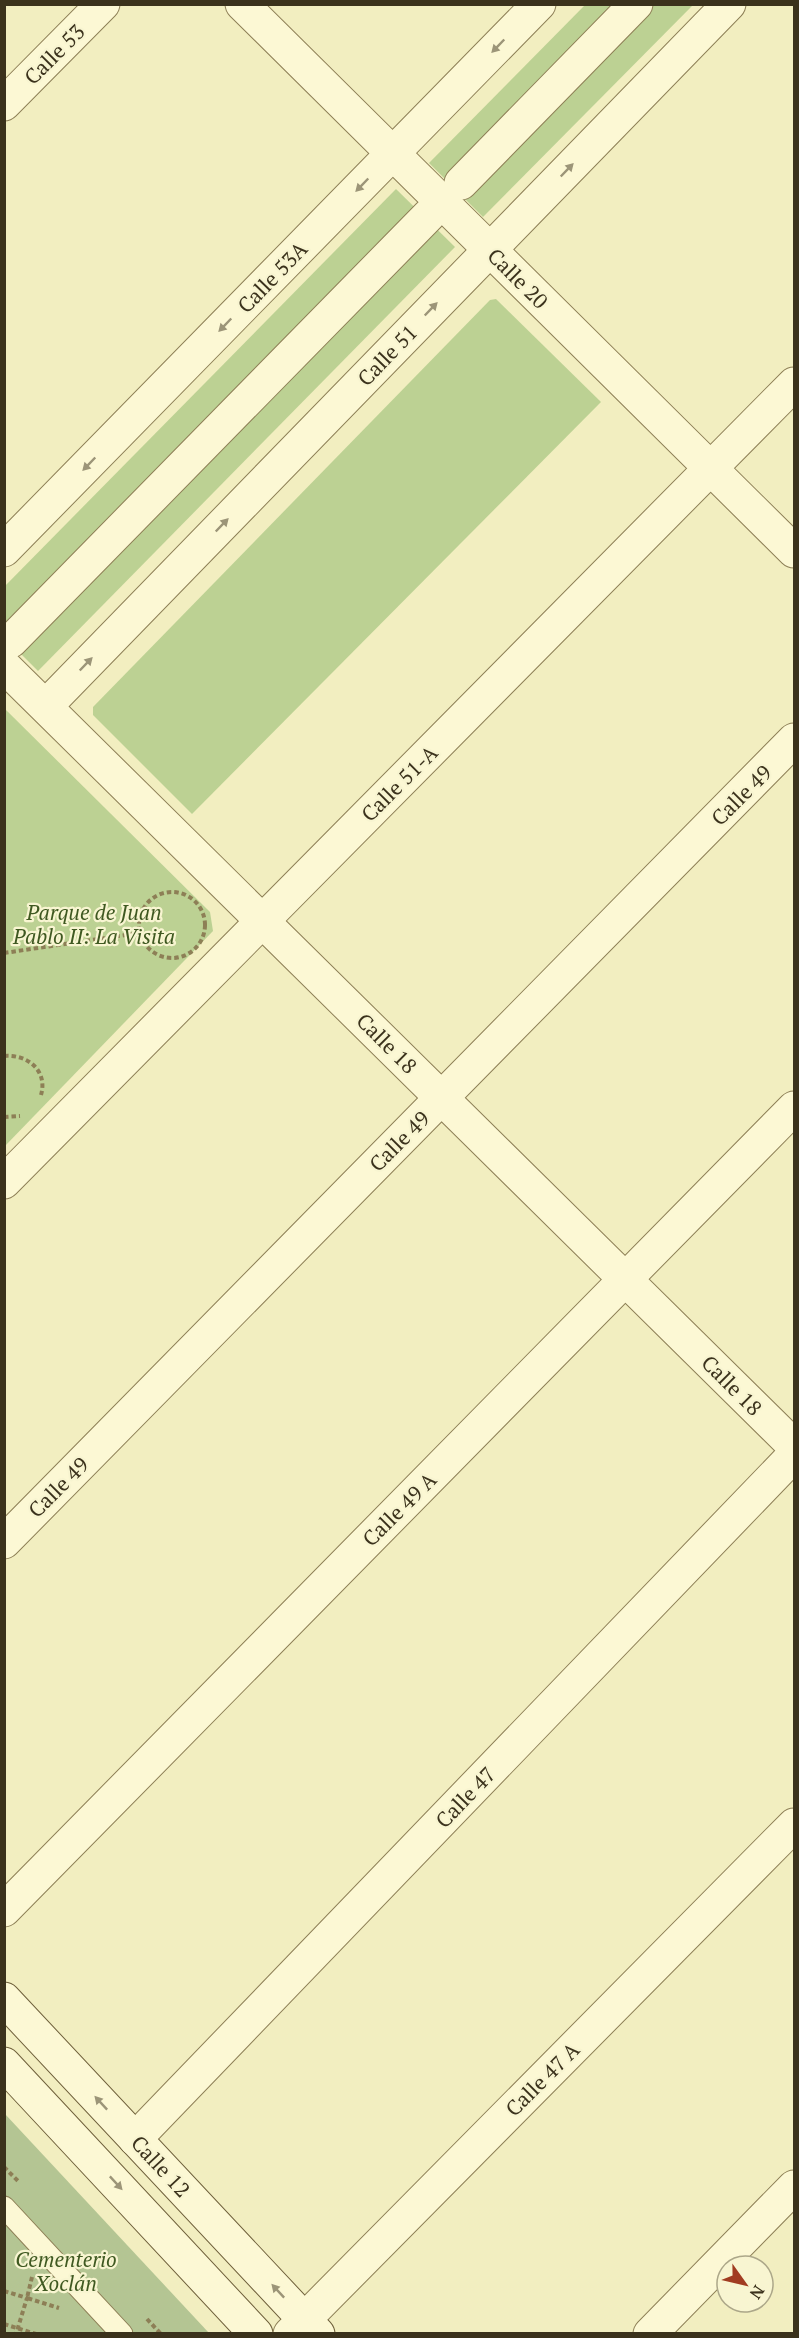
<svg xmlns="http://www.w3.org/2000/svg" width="799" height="2338" font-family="'PT Serif',serif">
  <rect width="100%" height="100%" fill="#f2eec0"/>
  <g fill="#bcd193">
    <path d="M585,5H693L483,217L429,163Z"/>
    <path d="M396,189L455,247L38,671L5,638L4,587Z"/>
    <path d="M496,299L601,402L192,814L93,715V707L490,300Z"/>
    <path d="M4,708L210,912L213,931L5,1146Z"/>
  </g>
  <path fill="#b4c593" d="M5,2114L209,2333H5Z"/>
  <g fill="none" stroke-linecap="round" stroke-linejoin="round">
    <defs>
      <path id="lane" d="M4,2207L122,2334"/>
      <g id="street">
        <path d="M242,4L794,551"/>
        <path d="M4,104L103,4"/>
        <path d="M461,183L636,4"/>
        <path d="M4,550L539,4"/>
        <path d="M11,641L429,215"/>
        <path d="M4,666L794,1446"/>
        <path d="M46,706L729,4"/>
        <path d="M4,1182L794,384"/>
        <path d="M4,1542L794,740"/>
        <path d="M4,1910L794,1108"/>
        <path d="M135,2139L794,1455"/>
        <path d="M290,2334L794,1825"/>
        <path d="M650,2334L794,2187"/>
      </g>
      <g id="secondary">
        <path d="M4,1999L318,2334"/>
        <path d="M4,2064L256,2334"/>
      </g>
    </defs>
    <use href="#lane" stroke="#8d7f56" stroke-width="23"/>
    <use href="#street" stroke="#8d7f56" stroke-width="35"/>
    <use href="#secondary" stroke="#6e5f3a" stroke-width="35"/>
    <g stroke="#8d7f56" stroke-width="4" stroke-dasharray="4.5 3" stroke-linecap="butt">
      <circle cx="172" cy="925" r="33"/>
      <path d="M4,953L139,933"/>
      <path d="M4,1056C28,1054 48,1071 41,1095"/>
      <path d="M4,1117L20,1116"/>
      <path d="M4,2167L19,2182"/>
      <path d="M32,2277L27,2298L59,2308"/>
      <path d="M4,2291L27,2298L16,2334"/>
      <path d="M147,2319L161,2334"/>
      <path d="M4,2324L36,2334"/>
    </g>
    <use href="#lane" stroke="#fcf8d4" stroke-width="21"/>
    <use href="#street" stroke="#fcf8d4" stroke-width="33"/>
    <use href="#secondary" stroke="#fcf8d4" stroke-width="33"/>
  </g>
  <defs><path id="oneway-solid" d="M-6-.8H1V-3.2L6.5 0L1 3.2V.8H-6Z" transform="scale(1.5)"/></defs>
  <g fill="#9c9578">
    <use href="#oneway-solid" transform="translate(498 46) rotate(134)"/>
    <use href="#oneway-solid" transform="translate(567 170) rotate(-46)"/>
    <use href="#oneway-solid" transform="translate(362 185) rotate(134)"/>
    <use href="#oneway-solid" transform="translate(431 309) rotate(-46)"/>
    <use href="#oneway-solid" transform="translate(225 325) rotate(134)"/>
    <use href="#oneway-solid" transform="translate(89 464) rotate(134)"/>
    <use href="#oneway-solid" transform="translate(222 525) rotate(-46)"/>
    <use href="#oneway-solid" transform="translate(86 664) rotate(-46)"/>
    <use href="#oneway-solid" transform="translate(101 2103) rotate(-133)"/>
    <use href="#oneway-solid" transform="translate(116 2183) rotate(47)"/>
    <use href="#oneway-solid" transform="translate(278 2291) rotate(-133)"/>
  </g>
  <g text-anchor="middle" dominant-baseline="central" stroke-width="4.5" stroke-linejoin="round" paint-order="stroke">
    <g font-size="21" fill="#3b321c" stroke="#f8f5d1">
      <text transform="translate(54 54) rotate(-45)">Calle 53</text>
      <text transform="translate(272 277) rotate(-46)">Calle 53A</text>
      <text transform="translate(518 278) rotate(45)">Calle 20</text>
      <text transform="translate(387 355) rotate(-46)">Calle 51</text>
      <text transform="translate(399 783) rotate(-45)">Calle 51-A</text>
      <text transform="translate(741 795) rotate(-45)">Calle 49</text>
      <text transform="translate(387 1043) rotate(45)">Calle 18</text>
      <text transform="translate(399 1141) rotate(-45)">Calle 49</text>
      <text transform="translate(732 1385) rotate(45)">Calle 18</text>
      <text transform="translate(58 1487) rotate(-45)">Calle 49</text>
      <text transform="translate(399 1509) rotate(-45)">Calle 49 A</text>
      <text transform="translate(465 1797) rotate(-46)">Calle 47</text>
      <text transform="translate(542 2079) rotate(-45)">Calle 47 A</text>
      <text transform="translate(161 2166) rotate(47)">Calle 12</text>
    </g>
    <g font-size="21" font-style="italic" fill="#3f5921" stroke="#f8f5d1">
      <text x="94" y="912">Parque de Juan<tspan x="94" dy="24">Pablo II: La Visita</tspan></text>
      <text x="66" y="2259">Cementerio<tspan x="66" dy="24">Xoclán</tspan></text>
    </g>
  </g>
  <rect width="799" height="2338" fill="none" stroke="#3b321c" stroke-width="12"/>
  <g transform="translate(745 2284) rotate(124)"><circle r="28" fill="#f8f5d1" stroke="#aca789" stroke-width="1.5"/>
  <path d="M0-4.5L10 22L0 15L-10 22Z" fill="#a13c21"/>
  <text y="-9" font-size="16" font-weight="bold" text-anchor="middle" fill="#3b321c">N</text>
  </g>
</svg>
